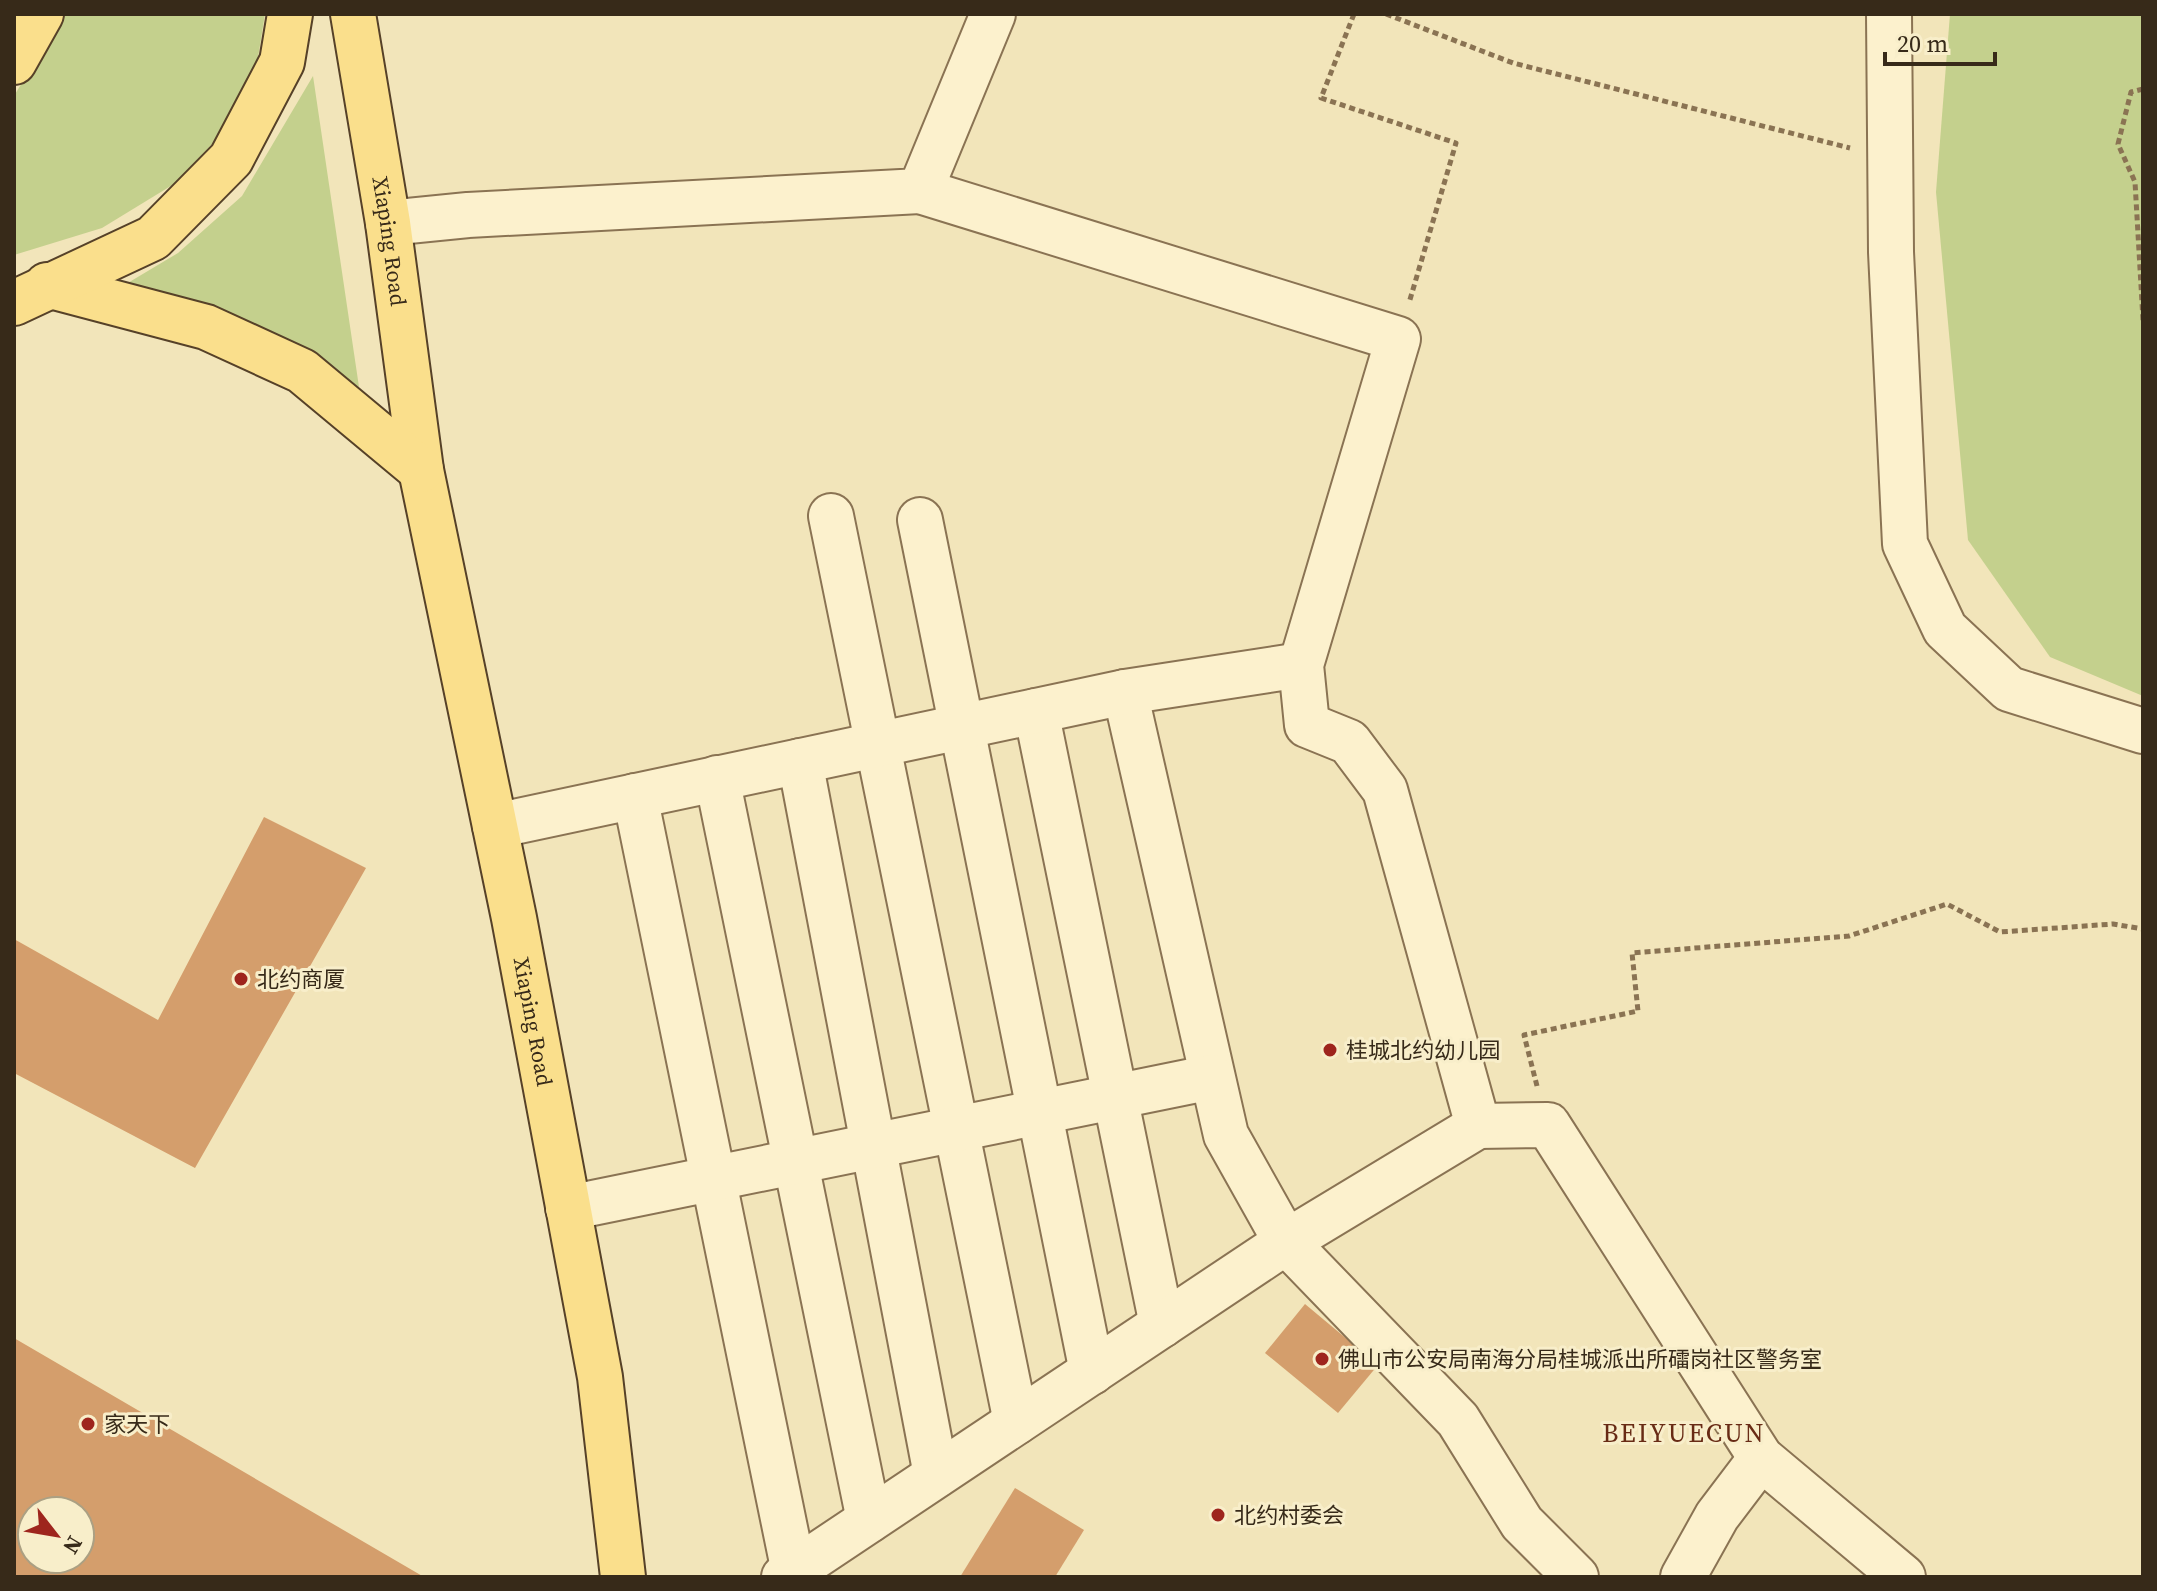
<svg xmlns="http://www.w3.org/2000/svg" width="2157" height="1591" font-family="'Source Serif 4','Noto Sans SC',serif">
  <rect width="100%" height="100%" fill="#f2e5ba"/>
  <g fill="#c4d08d">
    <path d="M63,14H265L256,70L220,136L174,184L102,228L14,255V96Z"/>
    <path d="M1950,14H2143V696L2050,657L1968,540L1936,192Z"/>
    <path d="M313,76L359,387L292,343L236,315L116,290L178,253L242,196Z"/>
  </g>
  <g fill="#d49e6c" fill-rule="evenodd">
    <path d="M264,817L366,868L195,1168L14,1073V939L158,1020Z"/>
    <path d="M1305,1304L1378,1365L1338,1413L1265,1353Z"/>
    <path d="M14,1338L424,1577H14ZM32,1511H80V1559H32Z"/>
    <path d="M1015,1488L1084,1530L1055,1577H960Z"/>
  </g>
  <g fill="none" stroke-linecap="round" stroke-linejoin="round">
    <defs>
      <g id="minor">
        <path d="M1889,14L1891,252L1905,544L1945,629L2009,689L2143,731"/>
        <path d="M388,223L468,215L920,191L993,14"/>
        <path d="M831,516L1016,1422"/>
        <path d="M920,520L1092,1372"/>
        <path d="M1125,692L1226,1135L1286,1242L1458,1420L1522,1523L1576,1577"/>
        <path d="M1036,711L1162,1325"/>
        <path d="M800,761L936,1475"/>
        <path d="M717,778L869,1520"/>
        <path d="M635,796L795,1577"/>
        <path d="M495,826L1125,692L1301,665"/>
        <path d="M1478,1126L1548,1125L1761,1458L1903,1577"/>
        <path d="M568,1208L1212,1077"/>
        <path d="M784,1577L1286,1242L1478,1126L1385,790L1349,742L1307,725L1301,665L1398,339L920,191"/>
        <path d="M1683,1577L1717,1516L1761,1458"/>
      </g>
      <g id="major">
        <path id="s1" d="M353,14L388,223L421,470L514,918L600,1377L623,1577"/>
        <path d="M14,62L41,14"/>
        <path d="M47,285L206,327L302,371L421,470"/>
        <path d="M14,303L153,238L231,159L282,62L290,14"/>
      </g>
    </defs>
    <use href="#minor" stroke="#8a7353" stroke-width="48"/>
    <use href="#major" stroke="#564128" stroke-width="48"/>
    <g stroke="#8a7353" stroke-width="5" stroke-dasharray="6 4" stroke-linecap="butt">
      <path d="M1354,14L1321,98L1456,143L1409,303"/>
      <path d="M1386,14L1513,63L1850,148"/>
      <path d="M2143,89L2131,92L2118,144L2135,182L2143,320"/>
      <path d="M1537,1086L1524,1035L1638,1011L1632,953L1849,936L1947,904L2000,932L2113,924L2143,929"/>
    </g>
    <use href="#minor" stroke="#fcf1cd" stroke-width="44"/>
    <use href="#major" stroke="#fadf8c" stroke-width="44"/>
  </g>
  <g fill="#9e251d" stroke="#f8eeca" stroke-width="3">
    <circle cx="241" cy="979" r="8"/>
    <circle cx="1330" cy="1050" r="8"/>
    <circle cx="1322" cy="1359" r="8"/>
    <circle cx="88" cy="1424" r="8"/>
    <circle cx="1218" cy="1515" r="8"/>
  </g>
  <g text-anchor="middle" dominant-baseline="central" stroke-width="6" stroke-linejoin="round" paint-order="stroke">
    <g font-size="22" fill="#372a19" stroke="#f8eeca">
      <text stroke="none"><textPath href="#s1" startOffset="230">Xiaping Road</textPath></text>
      <text stroke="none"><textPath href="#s1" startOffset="1024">Xiaping Road</textPath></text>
    </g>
    <g font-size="22" fill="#372a19" stroke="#f8eeca" text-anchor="start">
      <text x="257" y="979">北约商厦</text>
      <text x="1346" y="1050">桂城北约幼儿园</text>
      <text x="1338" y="1359">佛山市公安局南海分局桂城派出所礌岗社区警务室</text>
      <text x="104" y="1424">家天下</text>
      <text x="1234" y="1515">北约村委会</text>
    </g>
    <g font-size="26" letter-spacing="2" fill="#682b15" stroke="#f8eeca">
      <text x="1684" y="1433">BEIYUECUN</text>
    </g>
  </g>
  <rect width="2157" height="1591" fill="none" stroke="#372a19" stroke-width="32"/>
  <g transform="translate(56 1535) rotate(121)"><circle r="38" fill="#f8eeca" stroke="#aba083" stroke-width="2"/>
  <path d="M0-6L14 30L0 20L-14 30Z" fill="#9e251d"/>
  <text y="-12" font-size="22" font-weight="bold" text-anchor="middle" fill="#372a19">N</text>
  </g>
  <path d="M1885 52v12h110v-12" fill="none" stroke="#372a19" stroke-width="4"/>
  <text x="1897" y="52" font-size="24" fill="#372a19" stroke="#f8eeca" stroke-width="6" paint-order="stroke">20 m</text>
</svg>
